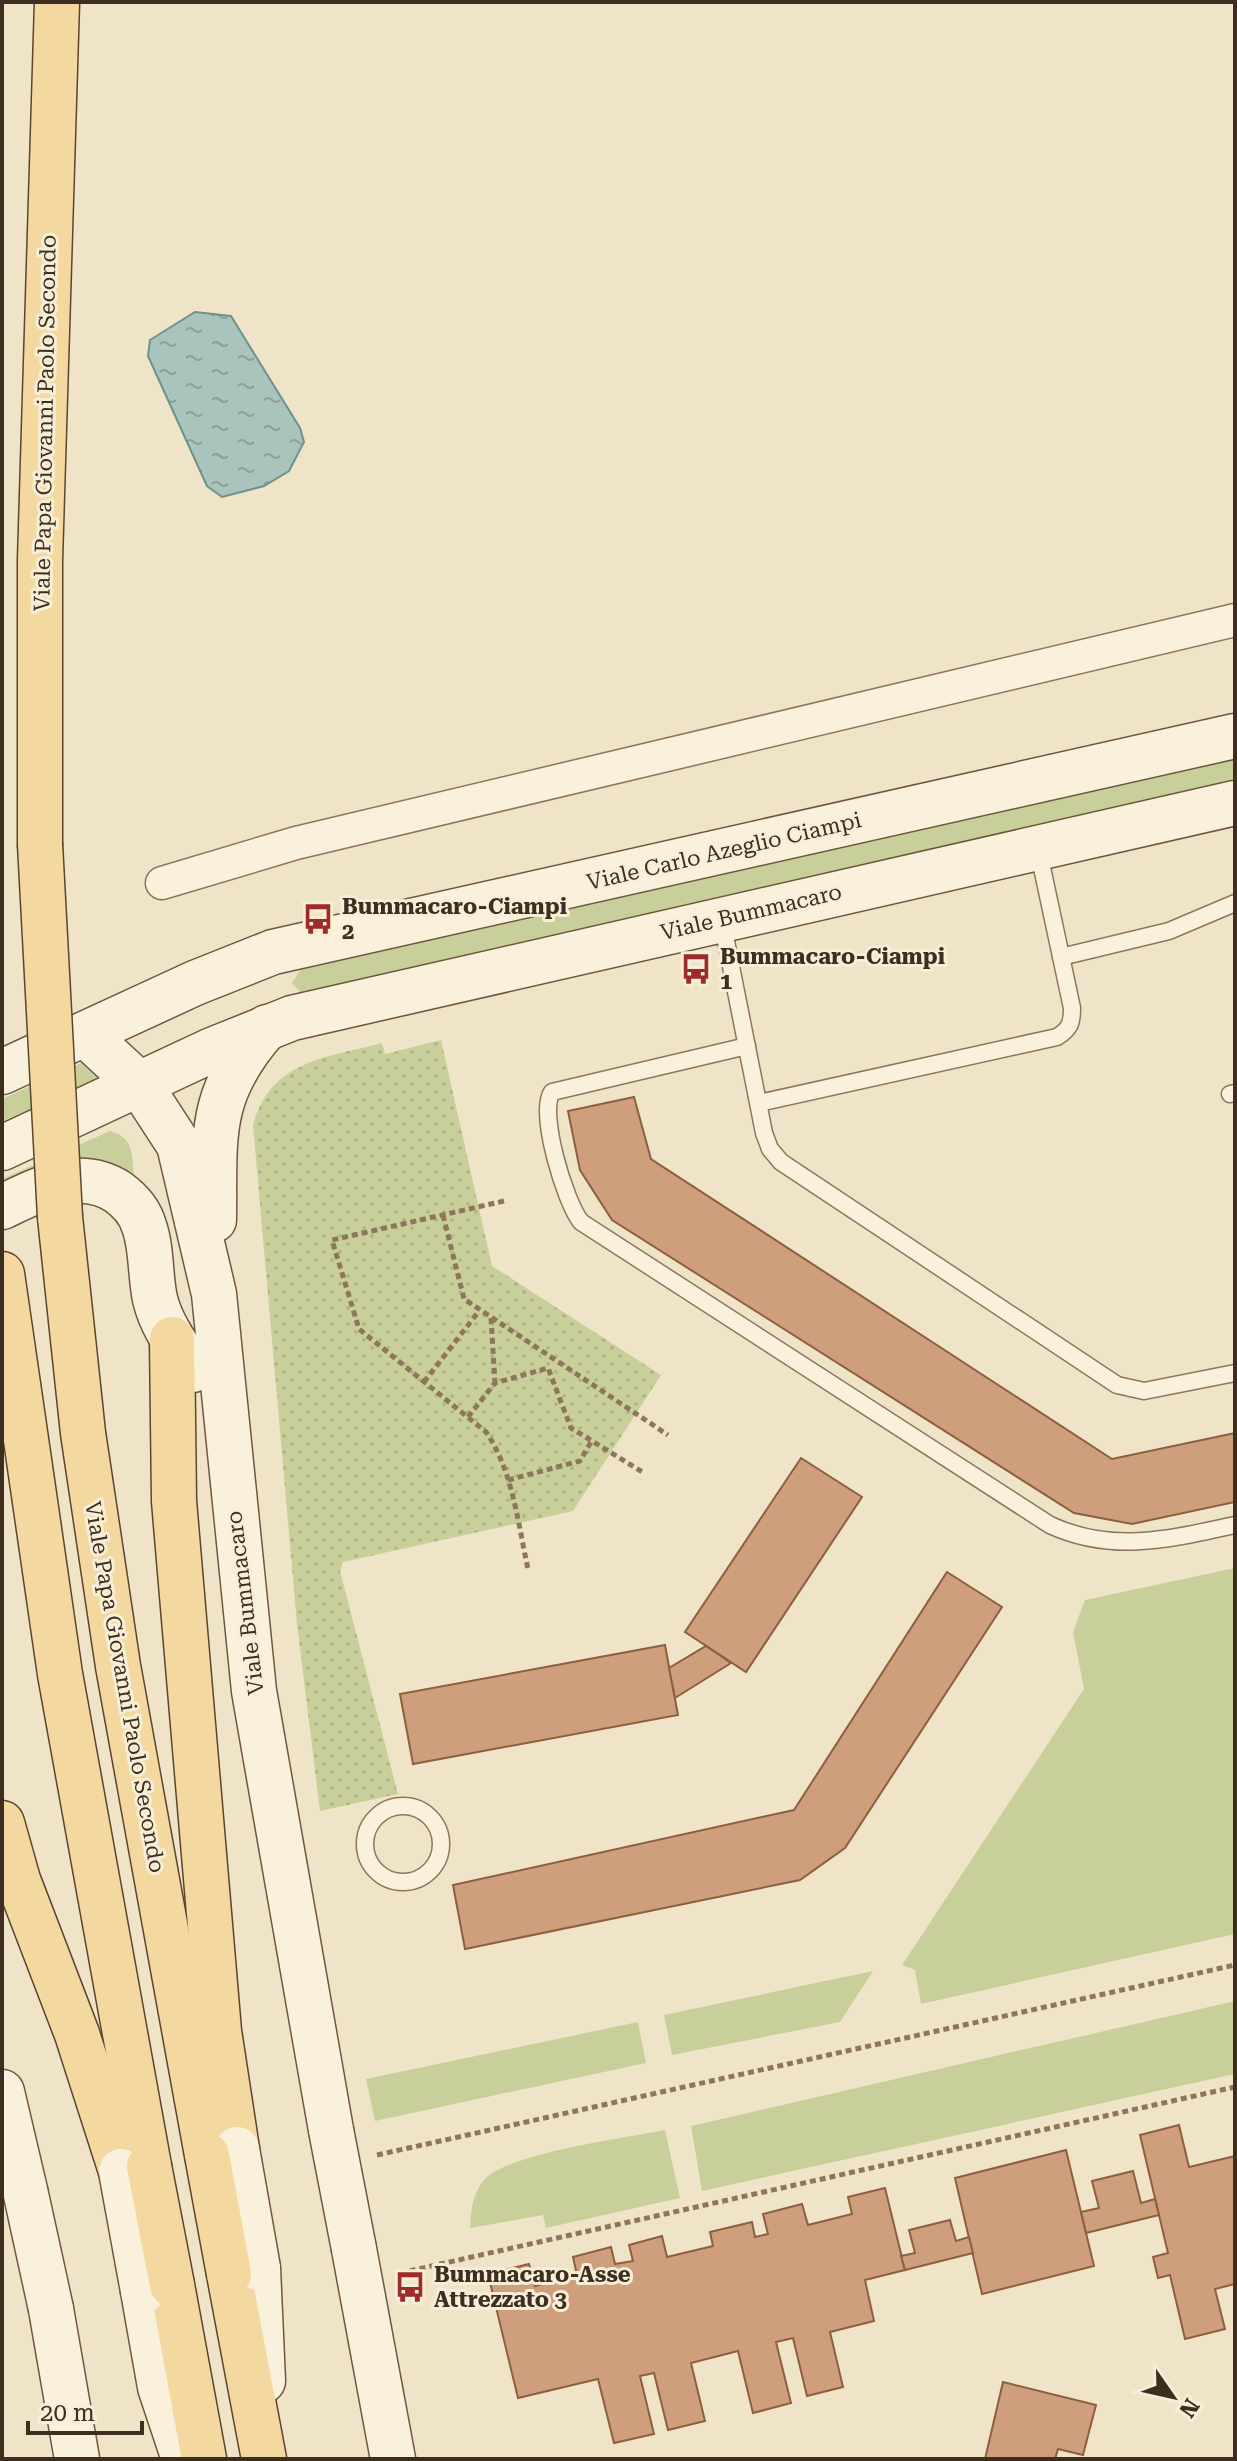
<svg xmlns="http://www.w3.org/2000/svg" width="1237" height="2461" font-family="'Roboto Serif',serif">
  <defs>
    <pattern id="park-dots" width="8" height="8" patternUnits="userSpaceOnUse" patternTransform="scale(2)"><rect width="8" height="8" fill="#c9cf9b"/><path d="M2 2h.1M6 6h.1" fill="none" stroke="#aeb285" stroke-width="1.8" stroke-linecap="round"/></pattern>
    <pattern id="water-ripples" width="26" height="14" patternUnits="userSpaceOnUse" patternTransform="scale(2)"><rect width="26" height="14" fill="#a9c4bc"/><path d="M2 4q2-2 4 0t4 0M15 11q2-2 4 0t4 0" fill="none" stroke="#8ba098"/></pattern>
  </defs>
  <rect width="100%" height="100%" fill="#f0e4c8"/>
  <g fill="#c9cf9b">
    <path d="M1235,758V783L301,993L292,983L301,969Z"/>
    <path d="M88,1060L100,1073L96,1080L2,1121V1099Z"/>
    <path d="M110,1131C136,1138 132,1158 134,1181L2,1199V1179Z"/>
    <path d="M1235,1568V1934L921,2004L915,1970L902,1965L1084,1689L1073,1632L1085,1600Z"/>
    <path d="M873,1971L840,2022L672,2055L664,2015Z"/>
    <path d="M1235,2001V2074L702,2191L691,2126Z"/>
    <path d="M638,2022L646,2063L375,2121L366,2079Z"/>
    <path d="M665,2130L680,2198L546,2228L543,2215L470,2228C471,2211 472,2196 483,2181C506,2153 626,2138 665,2130Z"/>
  </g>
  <path fill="url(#park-dots)" d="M441,1040L492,1266L661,1375L573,1511L343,1562L340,1571L398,1794L320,1811L297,1624L253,1125C271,1060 326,1058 382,1043L385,1054Z"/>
  <path fill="url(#water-ripples)" stroke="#6f938a" stroke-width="2" d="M195,312L231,316L300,428L304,442L289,471L264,486L222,497L207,486L148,356L150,340Z"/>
  <g fill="#cf9f7d" stroke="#8d5f41" stroke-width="2">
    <path d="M634,1097L651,1159L1112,1459L1235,1433V1502L1132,1524L1074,1513L612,1220L580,1170L568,1111Z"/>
    <path d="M801,1458L862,1497L746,1672L685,1632Z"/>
    <path d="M947,1572L1002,1607L845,1848L800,1880L465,1949L453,1885L794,1810Z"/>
    <path d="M665,1645L678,1715L413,1764L400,1694Z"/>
    <path d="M706,1646L731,1663L675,1698L669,1668Z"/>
    <path d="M1179,2125L1189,2167L1235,2156V2284L1215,2289L1225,2329L1185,2339L1170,2275L1158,2278L1153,2257L1168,2253L1140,2135Z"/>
    <path d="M1066,2150L1094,2266L982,2294L955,2178Z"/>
    <path d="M1133,2171L1141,2203L1155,2199L1159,2215L1086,2233L1081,2212L1099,2208L1092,2181Z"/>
    <path d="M885,2188L905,2270L865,2280L874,2321L830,2332L843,2387L807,2396L793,2338L776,2342L791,2403L753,2413L738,2351L691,2363L705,2421L668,2430L654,2373L640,2376L654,2434L614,2443L598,2379L518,2398L488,2274L529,2264L535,2286L577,2275L573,2257L611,2247L615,2264L633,2261L629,2245L662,2236L667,2257L713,2246L710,2232L752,2222L755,2237L768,2234L763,2214L802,2204L808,2225L852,2214L848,2197Z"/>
    <path d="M950,2220L956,2241L969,2237L973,2253L905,2270L901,2256L915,2253L909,2230Z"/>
    <path d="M1003,2382L1096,2405L1083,2455L1058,2449L1055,2459H985Z"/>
  </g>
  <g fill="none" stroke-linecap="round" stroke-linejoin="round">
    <defs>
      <g id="lane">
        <path d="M722,921L764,1133L770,1149L781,1162L1117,1385L1144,1391L1235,1373"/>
        <path d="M1061,957L1169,931L1235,903"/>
        <path d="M747,1046L552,1092C538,1113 565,1202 581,1222L1050,1525C1113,1554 1171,1539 1235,1525"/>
        <path d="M1230,1094L1235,1093"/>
        <path d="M759,1103L1057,1037C1070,1029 1072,1023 1072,1008L1038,849"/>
        <circle cx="403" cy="1844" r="38"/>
      </g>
      <path id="street" d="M162,883L296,843L1235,620"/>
      <g id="secondary">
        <path d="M86,1035L140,1085L179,1145L214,1294L254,1691L331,2130"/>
        <path d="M2,1072L195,983L273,952L1235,736"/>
        <path d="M2,1148L212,1050L292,1018L1235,803"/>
        <path d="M2,1207C40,1189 79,1167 118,1192C129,1200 140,1212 144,1226C152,1248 150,1276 155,1299C161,1325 179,1349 193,1370"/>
        <path d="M214,1220C215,1135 207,1095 267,1027"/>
        <path d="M2,2092L25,2190"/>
        <path d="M354,2249L393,2459"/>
        <path d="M258,2268L263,2381"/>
        <path d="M143,2291L160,2387L184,2459"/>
        <path d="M51,2309L77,2459"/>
      </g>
      <g id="primary">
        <path d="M40,844V560L57,2"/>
        <path d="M60,1217L83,1433L118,1666L207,2155"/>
        <path d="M2,1274L60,1674L149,2166"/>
        <path d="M172,1339L174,1501L219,2031L237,2149"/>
        <path d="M2,1823L18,1880L77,2034L121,2171"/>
        <path d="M229,2274L264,2459"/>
        <path d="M172,2285L204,2459"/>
      </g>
    </defs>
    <use href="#lane" stroke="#8d765c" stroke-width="19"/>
    <use href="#street" stroke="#8d765c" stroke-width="35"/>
    <use href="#secondary" stroke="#6f573f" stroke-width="47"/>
    <use href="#primary" stroke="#5b4430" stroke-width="47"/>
    <g stroke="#8d765c" stroke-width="5" stroke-dasharray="6 4" stroke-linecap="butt">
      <path d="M504,1201L332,1240L359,1329L486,1432C513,1471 518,1524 528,1569"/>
      <path d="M443,1215L464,1299L668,1435"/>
      <path d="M491,1318L495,1383"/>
      <path d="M424,1382L479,1311"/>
      <path d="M468,1417L495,1383L548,1368L571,1428L644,1473"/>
      <path d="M508,1480L580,1461L592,1440"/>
      <path d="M377,2155L1235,1965"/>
      <path d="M400,2273L1235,2087"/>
    </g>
    <use href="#lane" stroke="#faf1dc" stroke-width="16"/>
    <use href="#street" stroke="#faf1dc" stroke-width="32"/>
    <use href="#secondary" stroke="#faf1dc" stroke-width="44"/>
    <use href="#primary" stroke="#f3d9a0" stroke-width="44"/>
    <defs>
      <g id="secondary-bridge">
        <path d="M331,2130L354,2249"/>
        <path d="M237,2149L258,2268"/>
        <path d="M121,2171L143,2291"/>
        <path d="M25,2190L51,2309"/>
      </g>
      <g id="primary-bridge">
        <path d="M40,844L60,1217"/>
        <path d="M207,2155L229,2274"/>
        <path d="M149,2166L172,2285"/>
      </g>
    </defs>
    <use href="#secondary-bridge" stroke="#6f573f" stroke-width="47" stroke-linecap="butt"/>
    <use href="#primary-bridge" stroke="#5b4430" stroke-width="47" stroke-linecap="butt"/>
    <use href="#secondary-bridge" stroke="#faf1dc" stroke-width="44"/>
    <use href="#primary-bridge" stroke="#f3d9a0" stroke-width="44"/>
  </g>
  <defs>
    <symbol id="bus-bare" viewBox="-9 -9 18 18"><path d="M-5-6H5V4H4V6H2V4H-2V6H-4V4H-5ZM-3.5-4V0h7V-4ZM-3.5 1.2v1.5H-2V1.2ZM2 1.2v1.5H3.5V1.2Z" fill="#9e2a2b" stroke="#f7eed8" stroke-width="2.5" paint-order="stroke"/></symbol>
  </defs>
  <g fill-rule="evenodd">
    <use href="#bus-bare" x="296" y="897" width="44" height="44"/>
    <use href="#bus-bare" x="674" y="947" width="44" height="44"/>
    <use href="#bus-bare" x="388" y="2265" width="44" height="44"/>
  </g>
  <g text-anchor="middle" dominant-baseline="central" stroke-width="6" stroke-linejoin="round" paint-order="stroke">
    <g font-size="22" fill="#3d2e20" stroke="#f7eed8">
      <text transform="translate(45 423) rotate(-89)">Viale Papa Giovanni Paolo Secondo</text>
      <text transform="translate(724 851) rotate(-13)">Viale Carlo Azeglio Ciampi</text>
      <text transform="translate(751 912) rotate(-13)">Viale Bummacaro</text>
      <text transform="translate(245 1603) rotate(-97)">Viale Bummacaro</text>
      <text transform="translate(125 1687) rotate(80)">Viale Papa Giovanni Paolo Secondo</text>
    </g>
    <g font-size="22" font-weight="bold" fill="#3d2e20" stroke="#f7eed8" text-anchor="start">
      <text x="342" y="906">Bummacaro-Ciampi<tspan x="342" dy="25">2</tspan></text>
      <text x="720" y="956">Bummacaro-Ciampi<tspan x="720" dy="25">1</tspan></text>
      <text x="434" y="2274">Bummacaro-Asse<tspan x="434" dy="25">Attrezzato 3</tspan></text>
    </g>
  </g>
  <rect width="1237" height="2461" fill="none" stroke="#3d2e20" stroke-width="8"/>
  <g transform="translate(1173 2397) rotate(124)" stroke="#f7eed8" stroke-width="6" paint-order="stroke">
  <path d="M0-6L14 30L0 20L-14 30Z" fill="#3d2e20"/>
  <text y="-12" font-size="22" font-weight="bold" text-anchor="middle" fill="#3d2e20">N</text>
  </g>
  <path d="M28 2421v12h114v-12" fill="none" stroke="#3d2e20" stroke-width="4"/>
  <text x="40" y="2421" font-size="24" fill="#3d2e20" stroke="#f7eed8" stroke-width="6" paint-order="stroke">20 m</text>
</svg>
